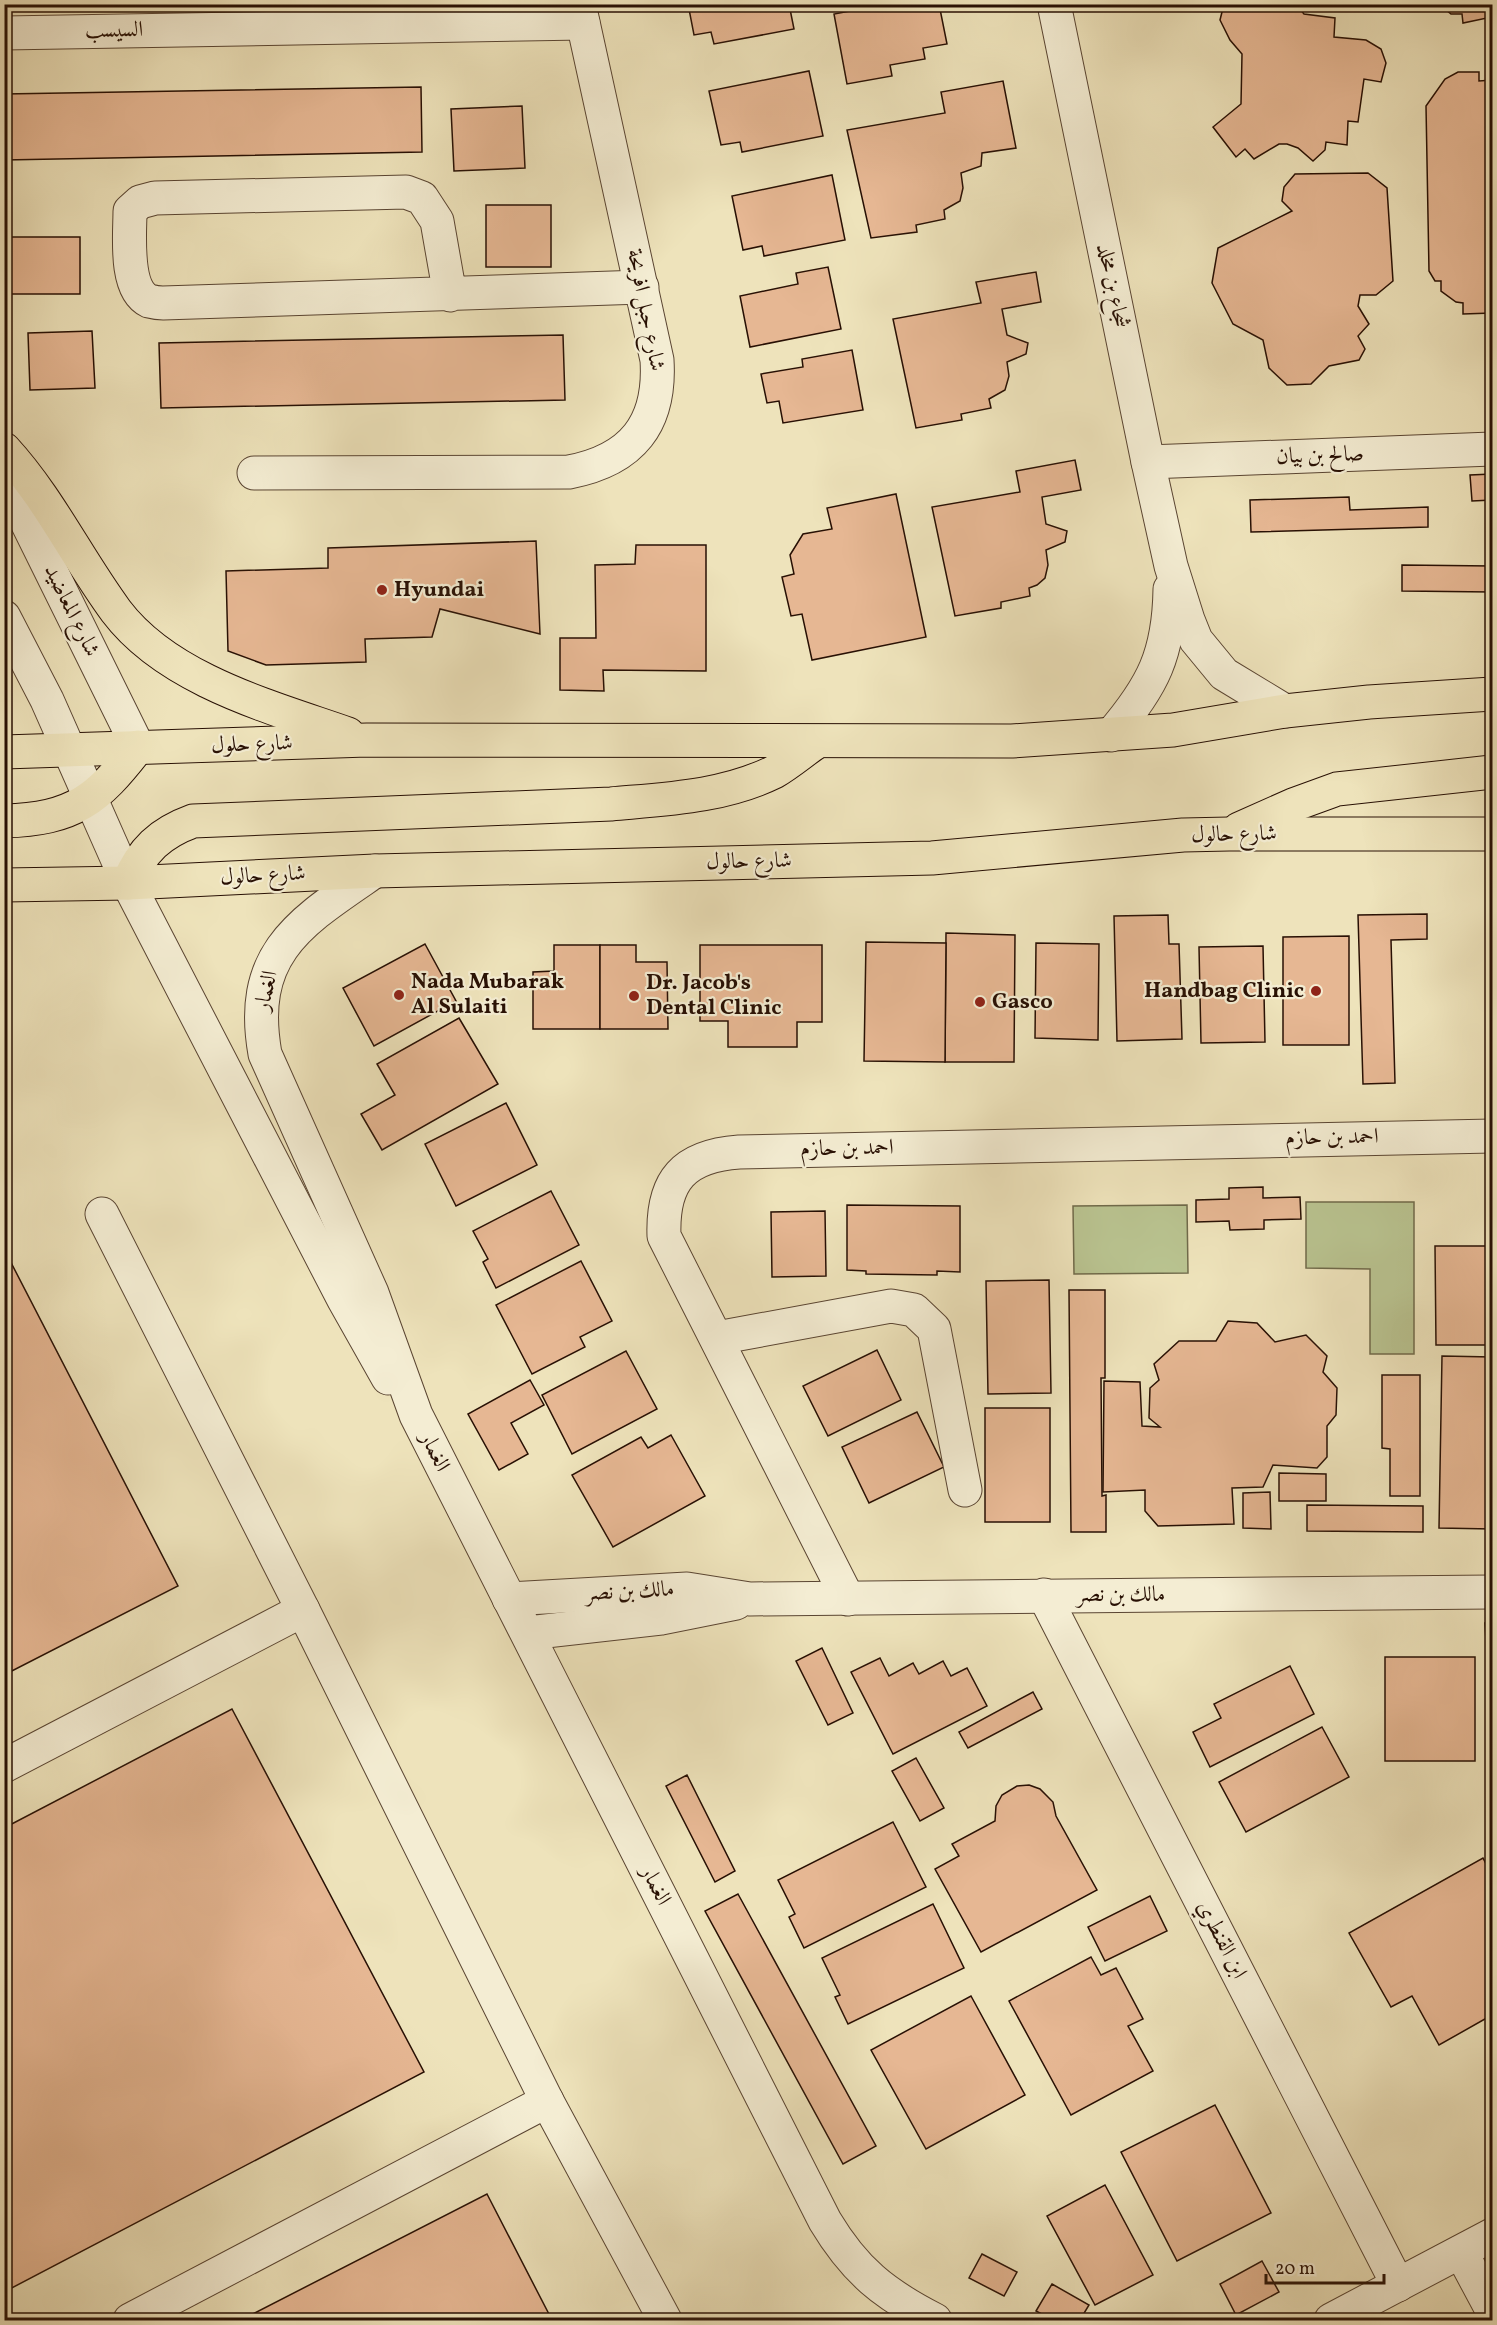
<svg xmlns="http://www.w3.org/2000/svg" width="1497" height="2325" font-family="Vollkorn,Amiri,serif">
  <rect width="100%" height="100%" fill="#eee3bb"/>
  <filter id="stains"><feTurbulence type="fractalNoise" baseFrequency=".00333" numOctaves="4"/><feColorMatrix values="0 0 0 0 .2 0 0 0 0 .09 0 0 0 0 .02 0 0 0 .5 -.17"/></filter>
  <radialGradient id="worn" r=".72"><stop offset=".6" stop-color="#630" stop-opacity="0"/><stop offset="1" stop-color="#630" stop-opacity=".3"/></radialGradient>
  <g fill="#b9c390" stroke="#706a4a" stroke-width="1.5">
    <path d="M1306,1202H1414V1354H1370V1269L1306,1268Z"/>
    <path d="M1187,1205L1188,1273L1074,1274L1073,1206Z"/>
  </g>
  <g fill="#e6b793" stroke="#281004" stroke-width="1.5">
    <path d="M688,4H789L794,29L714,44L711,32L694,35Z"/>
    <path d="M887,4H939L947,44L923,48L925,59L890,65L892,76L847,84L834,14Z"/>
    <path d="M1227,4H1296L1304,14L1335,18L1334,37L1366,40L1381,49L1386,63L1381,82L1364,79L1358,122L1348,121L1347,145L1326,142L1325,150L1313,161L1298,148L1287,144H1279L1254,159L1245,149L1236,157L1213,127L1241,104L1242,54L1230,40L1220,20L1223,8Z"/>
    <path d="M1492,4V17L1463,23L1462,14H1451L1439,4Z"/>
    <path d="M809,71L823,136L742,152L740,142L721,145L709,91Z"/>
    <path d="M1458,72H1479V81L1492,80V313L1463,314V303L1456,302L1441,291V281H1435L1429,271L1426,106L1445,79Z"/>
    <path d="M1003,81L1016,148L982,153L981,166L961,173L963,188L960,201L944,210L945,219L916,225L917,232L871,238L847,130L945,113L941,92Z"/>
    <path d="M421,87L422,152L4,160V94Z"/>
    <path d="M522,106L525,168L454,171L451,109Z"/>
    <path d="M1368,173L1387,188L1393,281L1376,295H1360L1358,306L1369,324L1358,336L1365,349L1359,360L1329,366L1311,384L1287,385L1269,368L1263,340L1233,324L1212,283L1218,248L1292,211L1282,201L1284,187L1295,174Z"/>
    <path d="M832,175L845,240L764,256L762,246L743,250L732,196Z"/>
    <rect x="486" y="205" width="65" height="62"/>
    <rect x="4" y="237" width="76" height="57"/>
    <path d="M828,267L841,329L750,347L740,296L798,284L796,273Z"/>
    <path d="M1036,272L1041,302L1002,309L1007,335L1028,343L1026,354L1007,362L1009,376L1005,390L989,399L991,408L961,414L962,420L916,428L893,319L981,303L976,282Z"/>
    <path d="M92,331L95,388L30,390L28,333Z"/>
    <path d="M563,335L565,400L161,408L159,343Z"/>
    <path d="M852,350L863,410L783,423L779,401L767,403L761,374L803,367L802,359Z"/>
    <path d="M1075,460L1081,490L1042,497L1046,524L1067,531L1065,542L1046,550L1048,565L1045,578L1037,585L1029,588L1030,596L1001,602V608L955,616L932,507L1020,492L1016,471Z"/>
    <path d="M1492,474V500L1472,501L1470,475Z"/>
    <path d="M896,494L926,637L812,660L802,614L791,616L782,577L794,574L790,555L803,534L832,529L827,508Z"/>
    <path d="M1349,497L1350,510L1428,507V527L1251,532L1250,500Z"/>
    <path d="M536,541L540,634L440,609L432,637L365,639L366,662L266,665L228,651L226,571L328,568V548Z"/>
    <path d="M636,545H706V671L603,670L604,691L560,690V638H596L595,565L635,564Z"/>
    <path d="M1402,565L1492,566V592L1402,591Z"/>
    <path d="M1427,914V939L1391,940L1395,1083L1363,1084L1358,915Z"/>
    <path d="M1168,915L1169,944H1179L1182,1039L1117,1041L1114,916Z"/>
    <path d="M946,933L1015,935L1014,1062H945Z"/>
    <path d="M1349,936V1045H1283V937Z"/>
    <path d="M866,942L946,943L945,1062L864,1061Z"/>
    <path d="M1036,943L1099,944L1098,1040L1035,1038Z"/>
    <path d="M425,944L456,1001L374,1046L343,988Z"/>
    <path d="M554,945H600V1029H533V972L554,971Z"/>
    <path d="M600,945H636V962H667L668,1029H600Z"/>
    <path d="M700,945H822V1022H797V1047H728V1021H700Z"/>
    <path d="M1263,946L1265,1042L1201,1043L1199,947Z"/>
    <path d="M459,1018L498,1084L382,1150L361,1114L395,1095L377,1064Z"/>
    <path d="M506,1103L537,1165L456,1206L425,1144Z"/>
    <path d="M1263,1187V1198L1300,1197L1301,1219L1264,1220V1229L1230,1230L1229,1221L1196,1222V1200L1229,1199V1188Z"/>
    <path d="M551,1191L579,1245L496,1288L483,1262L488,1259L473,1231Z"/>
    <path d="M847,1205L960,1206V1272L937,1271V1275L866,1274V1271L847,1270Z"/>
    <path d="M825,1211L826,1276L772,1277L771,1212Z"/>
    <path d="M1435,1246H1492V1345H1436Z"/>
    <path d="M4,1249L178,1586L4,1675Z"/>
    <path d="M581,1261L612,1321L580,1337L585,1347L532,1374L496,1305Z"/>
    <path d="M1049,1280L1051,1393L988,1394L986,1281Z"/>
    <path d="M1069,1290H1105V1378H1101L1102,1496L1106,1495V1532H1071Z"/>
    <path d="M1228,1321L1257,1323L1275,1342L1306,1335L1327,1356L1323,1372L1337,1388L1336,1415L1327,1426V1457L1317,1468L1273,1465L1263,1487L1232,1488L1234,1524L1158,1526L1145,1511V1490L1103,1492L1104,1381L1140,1382L1142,1426L1160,1427L1149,1418L1150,1388L1159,1380L1154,1364L1179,1341H1216Z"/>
    <path d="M877,1350L901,1400L828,1436L803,1386Z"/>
    <path d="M626,1351L657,1409L572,1454L542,1395Z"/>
    <path d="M1442,1356L1492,1357V1529L1439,1528Z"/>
    <path d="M1382,1375H1420V1496H1390V1449L1382,1448Z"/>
    <path d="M530,1380L544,1405L511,1423L528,1454L499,1470L468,1414Z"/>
    <rect x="985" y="1408" width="65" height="114"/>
    <path d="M917,1412L944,1467L869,1503L842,1447Z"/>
    <path d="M671,1435L705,1496L613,1547L572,1475L641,1437L648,1448Z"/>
    <path d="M1279,1473L1326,1474V1501H1279Z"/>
    <path d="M1270,1492L1271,1529L1243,1528V1493Z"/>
    <path d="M1307,1505L1423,1506V1532L1307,1531Z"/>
    <path d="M1485,1623H1492V1747Z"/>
    <path d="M822,1648L853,1713L828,1725L796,1661Z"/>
    <rect x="1385" y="1657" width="90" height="104"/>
    <path d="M880,1658L889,1676L913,1663L919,1674L943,1661L951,1676L967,1668L987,1706L893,1754L851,1672Z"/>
    <path d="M1290,1666L1314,1714L1210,1767L1193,1732L1221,1718L1214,1704Z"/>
    <path d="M1033,1692L1042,1709L968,1748L959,1732Z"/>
    <path d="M232,1709L424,2072L4,2292V1828Z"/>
    <path d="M1322,1727L1349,1777L1246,1832L1219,1782Z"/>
    <path d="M916,1758L944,1808L920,1821L892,1771Z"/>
    <path d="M687,1775L735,1871L715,1882L666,1786Z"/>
    <path d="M1029,1785L1040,1789L1053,1802L1056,1816L1097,1890L981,1952L935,1869L959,1856L952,1844L995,1821L996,1806L1002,1795L1017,1786Z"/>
    <path d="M893,1822L926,1887L804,1948L789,1917L795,1914L778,1880Z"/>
    <path d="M1483,1858L1492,1876V2015L1439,2045L1412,1996L1391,2007L1349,1933Z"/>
    <path d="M738,1894L876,2146L843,2164L705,1911Z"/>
    <path d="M1150,1896L1167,1931L1105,1961L1088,1927Z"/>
    <path d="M933,1904L964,1968L848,2024L835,1997L840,1995L822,1958Z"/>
    <path d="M1091,1957L1101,1975L1116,1968L1143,2019L1128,2026L1153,2071L1071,2115L1009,2001Z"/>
    <path d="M971,1996L1025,2095L926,2149L871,2050Z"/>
    <path d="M1215,2105L1271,2213L1177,2261L1121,2152Z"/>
    <path d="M1105,2185L1153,2275L1095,2305L1047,2216Z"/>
    <path d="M487,2194L552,2320H241Z"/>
    <path d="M982,2254L1017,2272L1004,2296L969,2278Z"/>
    <path d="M1262,2261L1279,2292L1236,2315L1220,2284Z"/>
    <path d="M1052,2284L1089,2305L1080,2320H1053L1036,2311Z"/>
  </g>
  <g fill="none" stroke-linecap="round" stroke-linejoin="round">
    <defs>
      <g id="minor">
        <path d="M1054,4L1148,462L1171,566L1188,620L1196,640L1224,674L1285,711"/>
        <path d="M4,33L583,23"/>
        <path d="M450,295L437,221L422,198L406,192L155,198L140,202L130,211C130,234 124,289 149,301C153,302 159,303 163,303L642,287"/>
        <path d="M1148,462L1492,449"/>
        <path d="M254,473L569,472C632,460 661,424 657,360L579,4"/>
        <path d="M4,476L138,747"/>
        <path d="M4,617L47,700L128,883L344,1300L388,1378"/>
        <path d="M1111,735C1153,686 1169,654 1170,589"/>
        <path d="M375,871C301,922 247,952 265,1054L372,1293L416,1415L825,2221C855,2271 884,2294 935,2320"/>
        <path d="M102,1214L303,1610L547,2101L665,2320"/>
        <path d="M717,1338L891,1306L914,1310L934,1329L965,1490"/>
        <path d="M1044,1595L1398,2285"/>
        <path d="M509,1599L687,1589L750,1599L1492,1592"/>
        <path d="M848,1599L664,1236C662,1180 684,1156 739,1152L1492,1136"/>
        <path d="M528,1633L661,1618L736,1603"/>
        <path d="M4,1766L303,1610"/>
        <path d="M1461,2252L1492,2310"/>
        <path d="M130,2320L547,2101"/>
        <path d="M1331,2320L1492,2235"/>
      </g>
      <g id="major">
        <path d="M4,449C49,498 77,558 116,611C168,680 271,707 348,734"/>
        <path d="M4,752L367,740L1012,741L1173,730L1285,711L1369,702L1492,694"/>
        <path d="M4,821C74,819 97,800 138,747"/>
        <path d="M1239,829L1293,805L1337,789L1492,772"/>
        <path d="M128,883C142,850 160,833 193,821L611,804C666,799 723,797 774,772C788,764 802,752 815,743"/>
        <path d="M4,885L128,883L375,871L932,858L1183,835L1229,834H1492"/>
      </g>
    </defs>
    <use href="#minor" stroke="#5a4532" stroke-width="35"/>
    <use href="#major" stroke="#281004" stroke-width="35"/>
    <use href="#minor" stroke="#f4edd3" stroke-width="33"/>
    <use href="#major" stroke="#eee3bb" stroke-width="33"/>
  </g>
  <g fill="#8f2418" stroke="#f4edd3" stroke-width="2">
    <circle cx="382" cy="590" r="6"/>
    <circle cx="1316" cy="991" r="6"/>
    <circle cx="399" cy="995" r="6"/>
    <circle cx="634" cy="996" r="6"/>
    <circle cx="980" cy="1002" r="6"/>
  </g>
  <g text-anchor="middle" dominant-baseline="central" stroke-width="4.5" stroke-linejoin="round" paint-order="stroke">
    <g font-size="22" fill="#281004" stroke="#f4edd3">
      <text transform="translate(114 31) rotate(-1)">السيسب</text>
      <text transform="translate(1112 286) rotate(78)">شجاع بن مخلد</text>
      <text transform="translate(645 310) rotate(79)">شارع جبل افريحة</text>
      <text transform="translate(1320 456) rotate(-2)">صالح بن بيان</text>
      <text transform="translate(71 611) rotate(64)">شارع المعاضيد</text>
      <text transform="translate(252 745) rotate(-2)">شارع حلول</text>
      <text transform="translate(1234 835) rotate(-1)">شارع حالول</text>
      <text transform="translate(749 862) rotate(-1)">شارع حالول</text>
      <text transform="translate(263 876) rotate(-3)">شارع حالول</text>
      <text transform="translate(267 991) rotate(-77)">الغمار</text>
      <text transform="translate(1332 1138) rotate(-1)">احمد بن حازم</text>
      <text transform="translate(847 1149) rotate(-1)">احمد بن حازم</text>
      <text transform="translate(434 1452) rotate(64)">الغمار</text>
      <text transform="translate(630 1592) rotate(-3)">مالك بن نصر</text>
      <text x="1121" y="1595">مالك بن نصر</text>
      <text transform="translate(655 1886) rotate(63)">الغمار</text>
      <text transform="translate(1221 1940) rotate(63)">ابن القنطري</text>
    </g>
    <g font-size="22" font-weight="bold" fill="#281004" stroke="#f4edd3" text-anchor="start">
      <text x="394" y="590">Hyundai</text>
      <text x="411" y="982">Nada Mubarak<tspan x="411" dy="25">Al Sulaiti</tspan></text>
      <text x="646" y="983">Dr. Jacob's<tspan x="646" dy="25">Dental Clinic</tspan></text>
      <text x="1304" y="991" text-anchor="end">Handbag Clinic</text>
      <text x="992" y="1002">Gasco</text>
    </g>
  </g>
  <rect width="1497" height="2325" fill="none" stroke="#eee3bb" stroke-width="24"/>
  <rect x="6" y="6" width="1485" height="2313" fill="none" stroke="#281004" stroke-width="3"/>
  <rect x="12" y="12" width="1473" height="2301" fill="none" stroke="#281004" stroke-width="1.5"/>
  <path d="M1266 2274v9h118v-9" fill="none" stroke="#281004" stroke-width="3"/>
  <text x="1275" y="2274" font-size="18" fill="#281004" stroke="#f4edd3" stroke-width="4.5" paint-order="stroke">20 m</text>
  <rect width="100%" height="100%" filter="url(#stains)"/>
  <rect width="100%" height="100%" fill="url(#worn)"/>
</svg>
